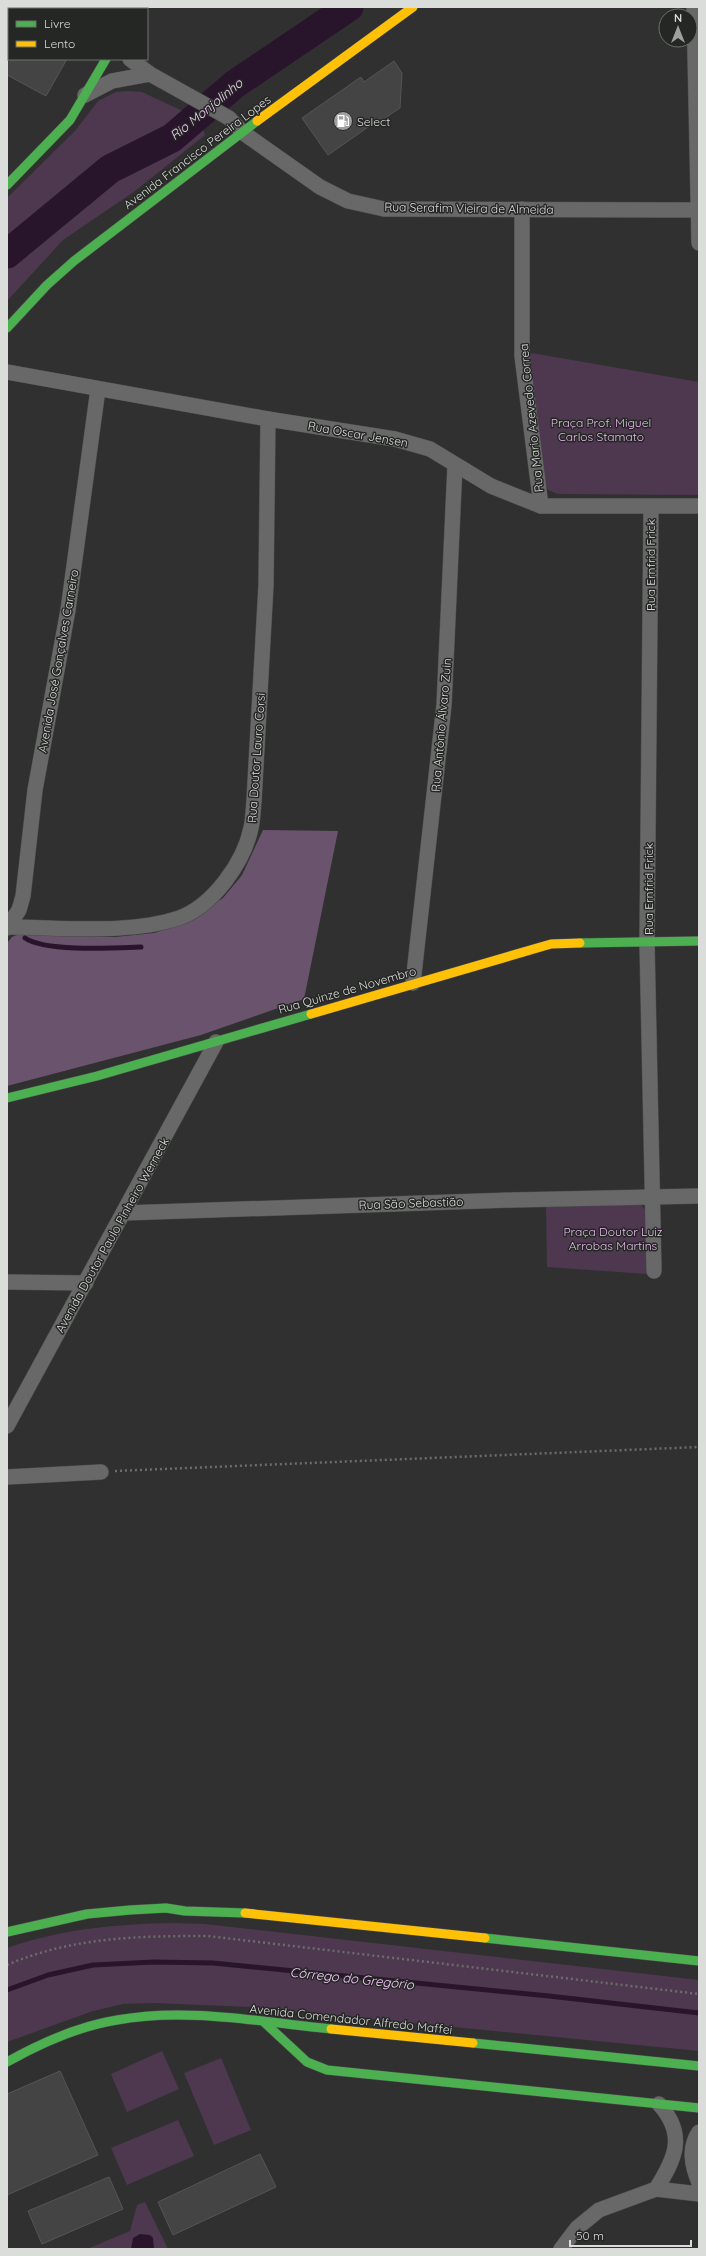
<svg xmlns="http://www.w3.org/2000/svg" width="706" height="2256" font-family="Quicksand,sans-serif">
  <rect width="100%" height="100%" fill="#303030"/>
  <g fill="#4d384f">
    <path d="M127,91L142,92L187,113L201,123L205,135L135,191L63,240L7,301V198L75,131L98,101L116,92Z"/>
    <path d="M526,352L699,382V495L558,494L548,490L543,478Z"/>
    <path d="M546,1205H641L646,1211L647,1274L547,1267Z"/>
    <path d="M173,1923L205,1924L699,1980V2051L250,2007L154,2003L123,2004L93,2011L7,2042V1948C61,1929 116,1924 173,1923Z"/>
    <path d="M162,2051L179,2089L127,2112L111,2074Z"/>
    <path d="M221,2058L251,2130L214,2145L184,2073Z"/>
    <path d="M178,2120L194,2156L127,2185L111,2148Z"/>
    <path d="M145,2202L168,2249H87L130,2231L137,2205Z"/>
  </g>
  <path fill="#6a536d" d="M263,830L338,831L304,999L201,1035L7,1086V943L12,937L25,931L58,936L115,937L154,933L187,922L223,898L242,875Z"/>
  <path fill="#29152b" d="M140,2234L150,2235L153,2238L154,2249H131L133,2238Z"/>
  <g fill="none" stroke-linecap="round" stroke-linejoin="round">
    <g stroke="#29152b" stroke-width="5">
      <path d="M25,938C45,952 114,948 141,947"/>
      <path d="M7,1990L48,1975L93,1965L154,1962L213,1963L549,1996L699,2013"/>
    </g>
    <path stroke="#29152b" stroke-width="29" d="M7,254L110,169L172,138L235,84L349,7"/>
  </g>
  <g fill="#444" stroke="#555">
    <path d="M7,59H67L46,96L7,75Z"/>
    <path d="M394,61L402,73L400,108L382,120L381,118L328,155L302,118L361,77L364,82Z"/>
    <path d="M60,2071L98,2155L7,2195V2094Z"/>
    <path d="M260,2154L276,2187L173,2235L158,2202Z"/>
    <path d="M109,2177L123,2209L42,2244L28,2211Z"/>
  </g>
  <g fill="none" stroke-linecap="round" stroke-linejoin="round">
    <defs>
      <g id="street">
        <path d="M43,7L47,9"/>
        <path d="M694,7L699,243"/>
        <path d="M130,59L150,74L229,118L242,132L320,187L348,201L384,209L699,210"/>
        <path d="M85,95L112,81L150,74"/>
        <path d="M522,209V356L541,506"/>
        <path d="M7,372L268,419L395,439L430,449L491,486L541,506H699"/>
        <path d="M651,507L647,943L654,1271"/>
        <path d="M7,927C61,927 128,935 179,918C213,906 244,862 251,828C253,820 253,810 254,801L266,585L268,419"/>
        <path d="M7,928L19,910L23,896L35,790L68,610L98,389"/>
        <path d="M413,983L444,705L455,465"/>
        <path d="M124,1213L513,1200L699,1196"/>
        <path d="M7,1282L86,1283"/>
        <path d="M7,1426L216,1042"/>
        <path d="M7,1477L101,1472"/>
        <path d="M699,2132C688,2148 692,2166 699,2183"/>
        <path d="M656,2189C675,2159 687,2135 659,2104"/>
        <path d="M561,2249L577,2228L599,2210L656,2189L699,2194"/>
      </g>
      <g id="fast">
        <path d="M132,7V9"/>
        <path d="M7,185L70,120L106,59"/>
        <path d="M7,328L47,285L74,261L257,121"/>
        <path d="M580,943L699,941"/>
        <path d="M7,1098L97,1076L311,1014"/>
        <path d="M7,1932L87,1914L130,1910L166,1908L185,1911L245,1913"/>
        <path d="M485,1938L699,1961"/>
        <path d="M265,2023L307,2062L327,2070L699,2108"/>
        <path d="M473,2043L699,2066"/>
        <path d="M7,2062C41,2043 79,2026 117,2020C187,2007 261,2022 331,2029"/>
      </g>
      <g id="slow">
        <path d="M257,121L413,7"/>
        <path d="M311,1014L551,944L580,943"/>
        <path d="M245,1913L485,1938"/>
        <path d="M331,2029L473,2043"/>
      </g>
    </defs>
    <use href="#street" stroke="#4b4c4b" stroke-width="16"/>
    <use href="#fast" stroke="#4b4c4b" stroke-width="10"/>
    <use href="#slow" stroke="#4b4c4b" stroke-width="10"/>
    <g stroke="#6c6c6c" stroke-width="2.5" stroke-dasharray="2 3" stroke-linecap="butt">
      <path d="M115,1471L699,1447"/>
      <path d="M7,1965C72,1937 138,1936 208,1936L699,1994"/>
    </g>
    <use href="#street" stroke="#686868" stroke-width="15"/>
    <use href="#fast" stroke="#4caf50" stroke-width="9"/>
    <use href="#slow" stroke="#ffc107" stroke-width="9"/>
  </g>
  <defs>
    <symbol id="fuel-disc" viewBox="-11 -11 22 22"><circle r="9.5" fill="#9fa09f" stroke="#252725"/><path d="M-5.5-6h7V0h2V4h1.3V-2.5L3-4.5l.8-.8L6-3V5H2.5V1h-1V6h-7ZM-4.2-4.7v3.2H.2V-4.7Z" fill="#fff"/></symbol>
  </defs>
  <g fill-rule="evenodd">
    <use href="#fuel-disc" x="332" y="110" width="22" height="22"/>
  </g>
  <g text-anchor="middle" dominant-baseline="central" stroke-width="3" stroke-linejoin="round" paint-order="stroke">
    <g font-size="12" fill="#dbdddb" stroke="#252725" text-anchor="start">
      <text x="357" y="121">Select</text>
    </g>
    <g font-size="12" fill="#dbdddb" stroke="#252725">
      <text transform="translate(197 152) rotate(-37)">Avenida Francisco Pereira Lopes</text>
      <text transform="translate(469 208) rotate(1)">Rua Serafim Vieira de Almeida</text>
      <text transform="translate(531 418) rotate(-96)">Rua Mario Azevedo Correa</text>
      <text transform="translate(358 434) rotate(10)">Rua Oscar Jensen</text>
      <text transform="translate(650 565) rotate(-90)">Rua Ernfrid Frick</text>
      <text transform="translate(58 661) rotate(-80)">Avenida José Gonçalves Carneiro</text>
      <text transform="translate(441 725) rotate(-85)">Rua Antônio Álvaro Zuin</text>
      <text transform="translate(256 758) rotate(-86)">Rua Doutor Lauro Corsi</text>
      <text transform="translate(648 889) rotate(-90)">Rua Ernfrid Frick</text>
      <text transform="translate(347 990) rotate(-16)">Rua Quinze de Novembro</text>
      <text transform="translate(411 1203) rotate(-2)">Rua São Sebastião</text>
      <text transform="translate(112 1235) rotate(-61)">Avenida Doutor Paulo Pinheiro Werneck</text>
      <text transform="translate(351 2019) rotate(6)">Avenida Comendador Alfredo Maffei</text>
    </g>
    <g font-size="12" fill="#e8baed" stroke="#252725">
      <text x="601" y="422">Praça Prof. Miguel<tspan x="601" dy="14">Carlos Stamato</tspan></text>
      <text x="613" y="1231">Praça Doutor Luiz<tspan x="613" dy="14">Arrobas Martins</tspan></text>
    </g>
    <g font-size="13" font-style="italic" fill="#f9cafe" stroke="#252725">
      <text transform="translate(206 109) rotate(-39)">Rio Monjolinho</text>
      <text transform="translate(352 1978) rotate(6)">Córrego do Gregório</text>
    </g>
  </g>
  <rect width="706" height="2256" fill="none" stroke="#dbdddb" stroke-width="16"/>
  <rect x="8" y="8" width="140" height="52" fill="#252725" stroke="#6e706e"/>
  <rect x="16" y="21" width="20" height="6" fill="#4caf50" stroke="#6e706e"/>
  <text x="44" y="28" font-size="12" fill="#dbdddb">Livre</text>
  <rect x="16" y="41" width="20" height="6" fill="#ffc107" stroke="#6e706e"/>
  <text x="44" y="48" font-size="12" fill="#dbdddb">Lento</text>
  <g transform="translate(678 28)"><circle r="19" fill="#252725" stroke="#6e706e"/>
  <path d="M0-3L7 15L0 10L-7 15Z" fill="#9fa09f"/>
  <text y="-6" font-size="11" font-weight="bold" text-anchor="middle" fill="#dbdddb">N</text>
  </g>
  <path d="M570 2240v6h121v-6" fill="none" stroke="#dbdddb" stroke-width="2"/>
  <text x="576" y="2240" font-size="12" fill="#dbdddb" stroke="#252725" stroke-width="3" paint-order="stroke">50 m</text>
</svg>
